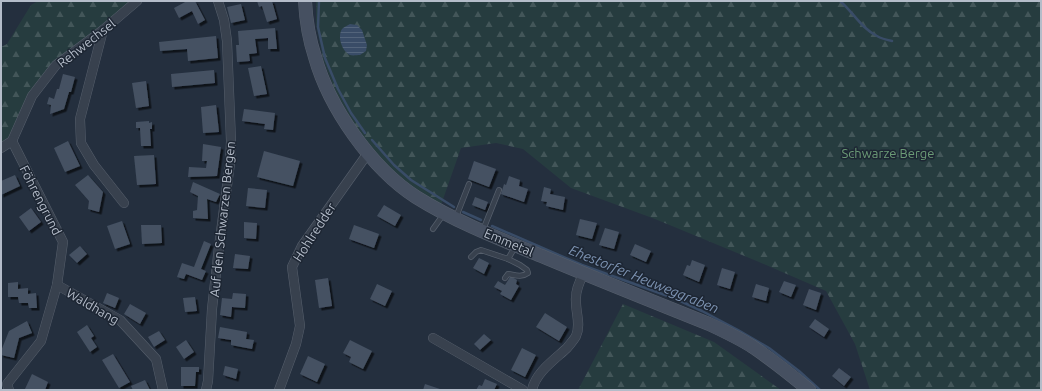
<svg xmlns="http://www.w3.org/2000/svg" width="1042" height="391" font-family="Ubuntu,sans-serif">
  <defs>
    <pattern id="forest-firs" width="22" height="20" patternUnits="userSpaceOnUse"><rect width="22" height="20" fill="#263c3f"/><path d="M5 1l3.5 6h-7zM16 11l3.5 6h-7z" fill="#435659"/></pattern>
    <pattern id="water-rules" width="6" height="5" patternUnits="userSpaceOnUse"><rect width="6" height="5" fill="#394c67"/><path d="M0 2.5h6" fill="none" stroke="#53647b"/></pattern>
    <filter id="shadow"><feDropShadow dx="2.5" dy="2.5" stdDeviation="0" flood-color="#0009"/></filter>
  </defs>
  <rect width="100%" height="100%" fill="#242f3e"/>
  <g fill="url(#forest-firs)">
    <path d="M38,1H137L56,65L32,96L11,140L1,143V47L7,44L31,5Z"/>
    <path d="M316,1H1041V390H870L855,344L826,291L759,262L655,219L571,188L523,149L496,143L461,148L441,205L410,185L386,164L359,132L336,93L323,59L316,24Z"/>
    <path d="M623,304L714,342L781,390H578Z"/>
  </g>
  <path fill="url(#water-rules)" d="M350,24L357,25L362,30L367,45L366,51L360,55C357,55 353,56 350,55C342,51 337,37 342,29C344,27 348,25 350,24Z"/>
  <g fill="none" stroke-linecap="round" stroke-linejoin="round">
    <g stroke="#394c67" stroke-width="2.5">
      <path d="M319,1L318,27L325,58L338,89L351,113L365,133"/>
      <path d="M840,1C853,12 861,28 877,36C882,39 887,40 892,41"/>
      <path d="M372,140L394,165L411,180L454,207"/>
      <path d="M463,212L481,220"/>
      <path d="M492,226L582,265L676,299L702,311L738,330L769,348L799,371L820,390"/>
    </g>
  </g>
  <g fill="#455162" filter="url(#shadow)">
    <path d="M187,1H195L205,20L198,24L192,11L179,18L174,8Z"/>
    <path d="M257,1H272L277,19L267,22L262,6L259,7Z"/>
    <path d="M241,4L245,20L231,23L227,7Z"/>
    <path d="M275,28L277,49H268V38L255,39L257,53L249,54L250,61L237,62L236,45H239L238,31Z"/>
    <path d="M216,36L218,58L188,61L187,49L160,51L159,42Z"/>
    <path d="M261,66L267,94L254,96L248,68Z"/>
    <path d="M214,70L215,83L172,87L171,74Z"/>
    <path d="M63,74L75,77L71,92H69L64,109L50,114L51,105L47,104L49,97L54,99L57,89H59Z"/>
    <path d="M146,81L149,106L136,108L132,83Z"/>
    <path d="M216,105L219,132L203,133L201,107Z"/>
    <path d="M244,109L275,113L273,130L264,129L265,124L242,121Z"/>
    <path d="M149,121V123L152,122V129H150L151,146H141L140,128H136V122Z"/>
    <path d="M68,141L80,166L65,172L54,148Z"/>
    <path d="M203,144L221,147L217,176L188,177L189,167L206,168L207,161H202Z"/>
    <path d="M264,151L300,161L293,186L257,177Z"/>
    <path d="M154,155L156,184L137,185L134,156Z"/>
    <path d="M474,161L496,169L489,187L468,179Z"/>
    <path d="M15,175L20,186L1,195V181Z"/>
    <path d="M88,175L103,192L99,212L88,209L89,201L75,185Z"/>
    <path d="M509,176L520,180L519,186L528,189L524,202L501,194L504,184L506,185Z"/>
    <path d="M193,182L220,194L216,202L207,199L208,219L193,218V211L197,210L198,196L190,192Z"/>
    <path d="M544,187L551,189L550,194L565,197L563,210L546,206L547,202L541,201Z"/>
    <path d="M248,188L267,190L265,208L246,206Z"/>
    <path d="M475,197L488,202L485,210L472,205Z"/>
    <path d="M384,205L401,215L395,226L377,216Z"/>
    <path d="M31,208L41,222L29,231L19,217Z"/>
    <path d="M580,219L597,223L592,239L576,235Z"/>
    <path d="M122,221L130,244L115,249L107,226Z"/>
    <path d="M244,222L257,223L256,239L244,238Z"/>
    <path d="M141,225H161L162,243L142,244Z"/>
    <path d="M354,225L379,234L374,248L349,239Z"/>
    <path d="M605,228L619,232L614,249L599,245Z"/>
    <path d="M204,241L211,244L201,269L206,271L202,280L186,274L184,279L177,277L182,263L194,267Z"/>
    <path d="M635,244L651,251L646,262L630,255Z"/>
    <path d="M80,246L87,254L77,263L69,255Z"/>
    <path d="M235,254L250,256L248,269L233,268Z"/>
    <path d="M479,258L489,263L484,274L473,268Z"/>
    <path d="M692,260L705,265L699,282L683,275L687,265L690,266Z"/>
    <path d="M722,268L735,272L730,289L717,285Z"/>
    <path d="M510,277H512L517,280L516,284L519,286L511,300L500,294L502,291L494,287L498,281L505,285Z"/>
    <path d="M328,278L332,306L319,308L315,280Z"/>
    <path d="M784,281L796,285L791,297L779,292Z"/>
    <path d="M18,282V289L28,288V294L36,293L37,308H29L28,303H19L18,297H8V283Z"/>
    <path d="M377,284L392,291L385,306L370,299Z"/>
    <path d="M756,284L769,288L766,301L752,297Z"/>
    <path d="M809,289L821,293L816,310L803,305Z"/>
    <path d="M107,293L119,298L115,308L103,303Z"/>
    <path d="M233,293L246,294L245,308L232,307L231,317L220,315L222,298L232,299Z"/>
    <path d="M195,297L197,311L185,312L183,298Z"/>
    <path d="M130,304L146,313L140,324L124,314Z"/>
    <path d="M545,313L567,327L559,341L536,327Z"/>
    <path d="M815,319L829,329L824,337L809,327Z"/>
    <path d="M27,321L32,333L19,338L14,358L1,355V351L9,331Z"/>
    <path d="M87,325L94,336L91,338L97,347L90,352L77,332Z"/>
    <path d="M220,327L247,332L246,339L254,340L252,349L231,345V340L218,338Z"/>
    <path d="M159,331L165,340L154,347L148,337Z"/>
    <path d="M484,334L491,340L480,350L474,344Z"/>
    <path d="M186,340L194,352L184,359L176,347Z"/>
    <path d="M350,340L372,351L363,369L349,362L351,357L343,353Z"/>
    <path d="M522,348L536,355L525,377L511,370Z"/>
    <path d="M113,354L130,382L119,388L102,360Z"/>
    <path d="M308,356L325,364L317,382L300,374Z"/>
    <path d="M225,366L238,369L236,379L223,375Z"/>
    <path d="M181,367H199V372H196L195,386H181Z"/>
    <path d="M839,368L851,377L844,386L832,376Z"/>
    <path d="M32,374L48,382L45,390L25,389Z"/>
    <path d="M485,379L497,384L494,390H476L479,385L482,386Z"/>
    <path d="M145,380L150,390H133L131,386Z"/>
    <path d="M425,384L443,390H423Z"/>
  </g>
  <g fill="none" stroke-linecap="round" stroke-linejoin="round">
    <defs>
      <g id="service">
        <path d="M456,217L469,184"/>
        <path d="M433,229L443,215"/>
        <path d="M483,230L499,190"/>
        <path d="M471,257L476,252L481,250L508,259L520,265L527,270L528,273C521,278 515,275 508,274L505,278"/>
        <path d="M508,259L515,247"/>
      </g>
      <g id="minor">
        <path d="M103,30L80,119L81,143L94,165L124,203"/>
        <path d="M1,148L12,141L32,96L56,65L103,30L137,1"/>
        <path d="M57,285L120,320L156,359L163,390"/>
        <path d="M433,338L523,390"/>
        <path d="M9,390L7,384L41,341L57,285L63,242L12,141"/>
        <path d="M206,390L208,381L212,309L219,247L230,163L231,141L227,41L224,20L218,1"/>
        <path d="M279,390L296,344L300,326L292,267L302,246L368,153"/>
        <path d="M532,390C536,372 554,360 567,348C570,344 574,340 576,336C581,325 576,314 576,302C575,292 579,282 584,273"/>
      </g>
      <path id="secondary" d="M305,1C306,20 309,39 315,57C329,107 371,168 416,197C456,222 500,239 544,257C599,280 654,302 709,324C724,331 739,338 753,347C772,360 791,375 809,390"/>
    </defs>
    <use href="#service" stroke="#565f6c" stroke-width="6"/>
    <use href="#minor" stroke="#565f6c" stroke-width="10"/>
    <use href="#secondary" stroke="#565f6c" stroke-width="14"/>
    <use href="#service" stroke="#38414e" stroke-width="4.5"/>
    <use href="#minor" stroke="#38414e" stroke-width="9"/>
    <use href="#secondary" stroke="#465061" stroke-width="13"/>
  </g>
  <g text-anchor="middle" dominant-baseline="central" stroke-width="3" stroke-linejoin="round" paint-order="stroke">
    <g font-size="13" fill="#b4bcc9" stroke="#1d2633">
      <text transform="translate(86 43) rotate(-38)">Rehwechsel</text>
      <text transform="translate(41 200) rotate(63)">Föhrengrund</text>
      <text transform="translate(222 219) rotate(-84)">Auf den Schwarzen Bergen</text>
      <text transform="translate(314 232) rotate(-57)">Hohlredder</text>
      <text transform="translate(509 242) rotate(23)">Emmetal</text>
      <text transform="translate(93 306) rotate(30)">Waldhang</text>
    </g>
    <g font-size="13" fill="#6b9a76" stroke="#1d2633">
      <text x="888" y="153">Schwarze Berge</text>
    </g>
    <g font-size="14" font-style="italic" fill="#7c92b1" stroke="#1d2633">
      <text transform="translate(644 279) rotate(22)">Ehestorfer Heuweggraben</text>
    </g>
  </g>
  <rect width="1042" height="391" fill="none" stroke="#b4bcc9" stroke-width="4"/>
</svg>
